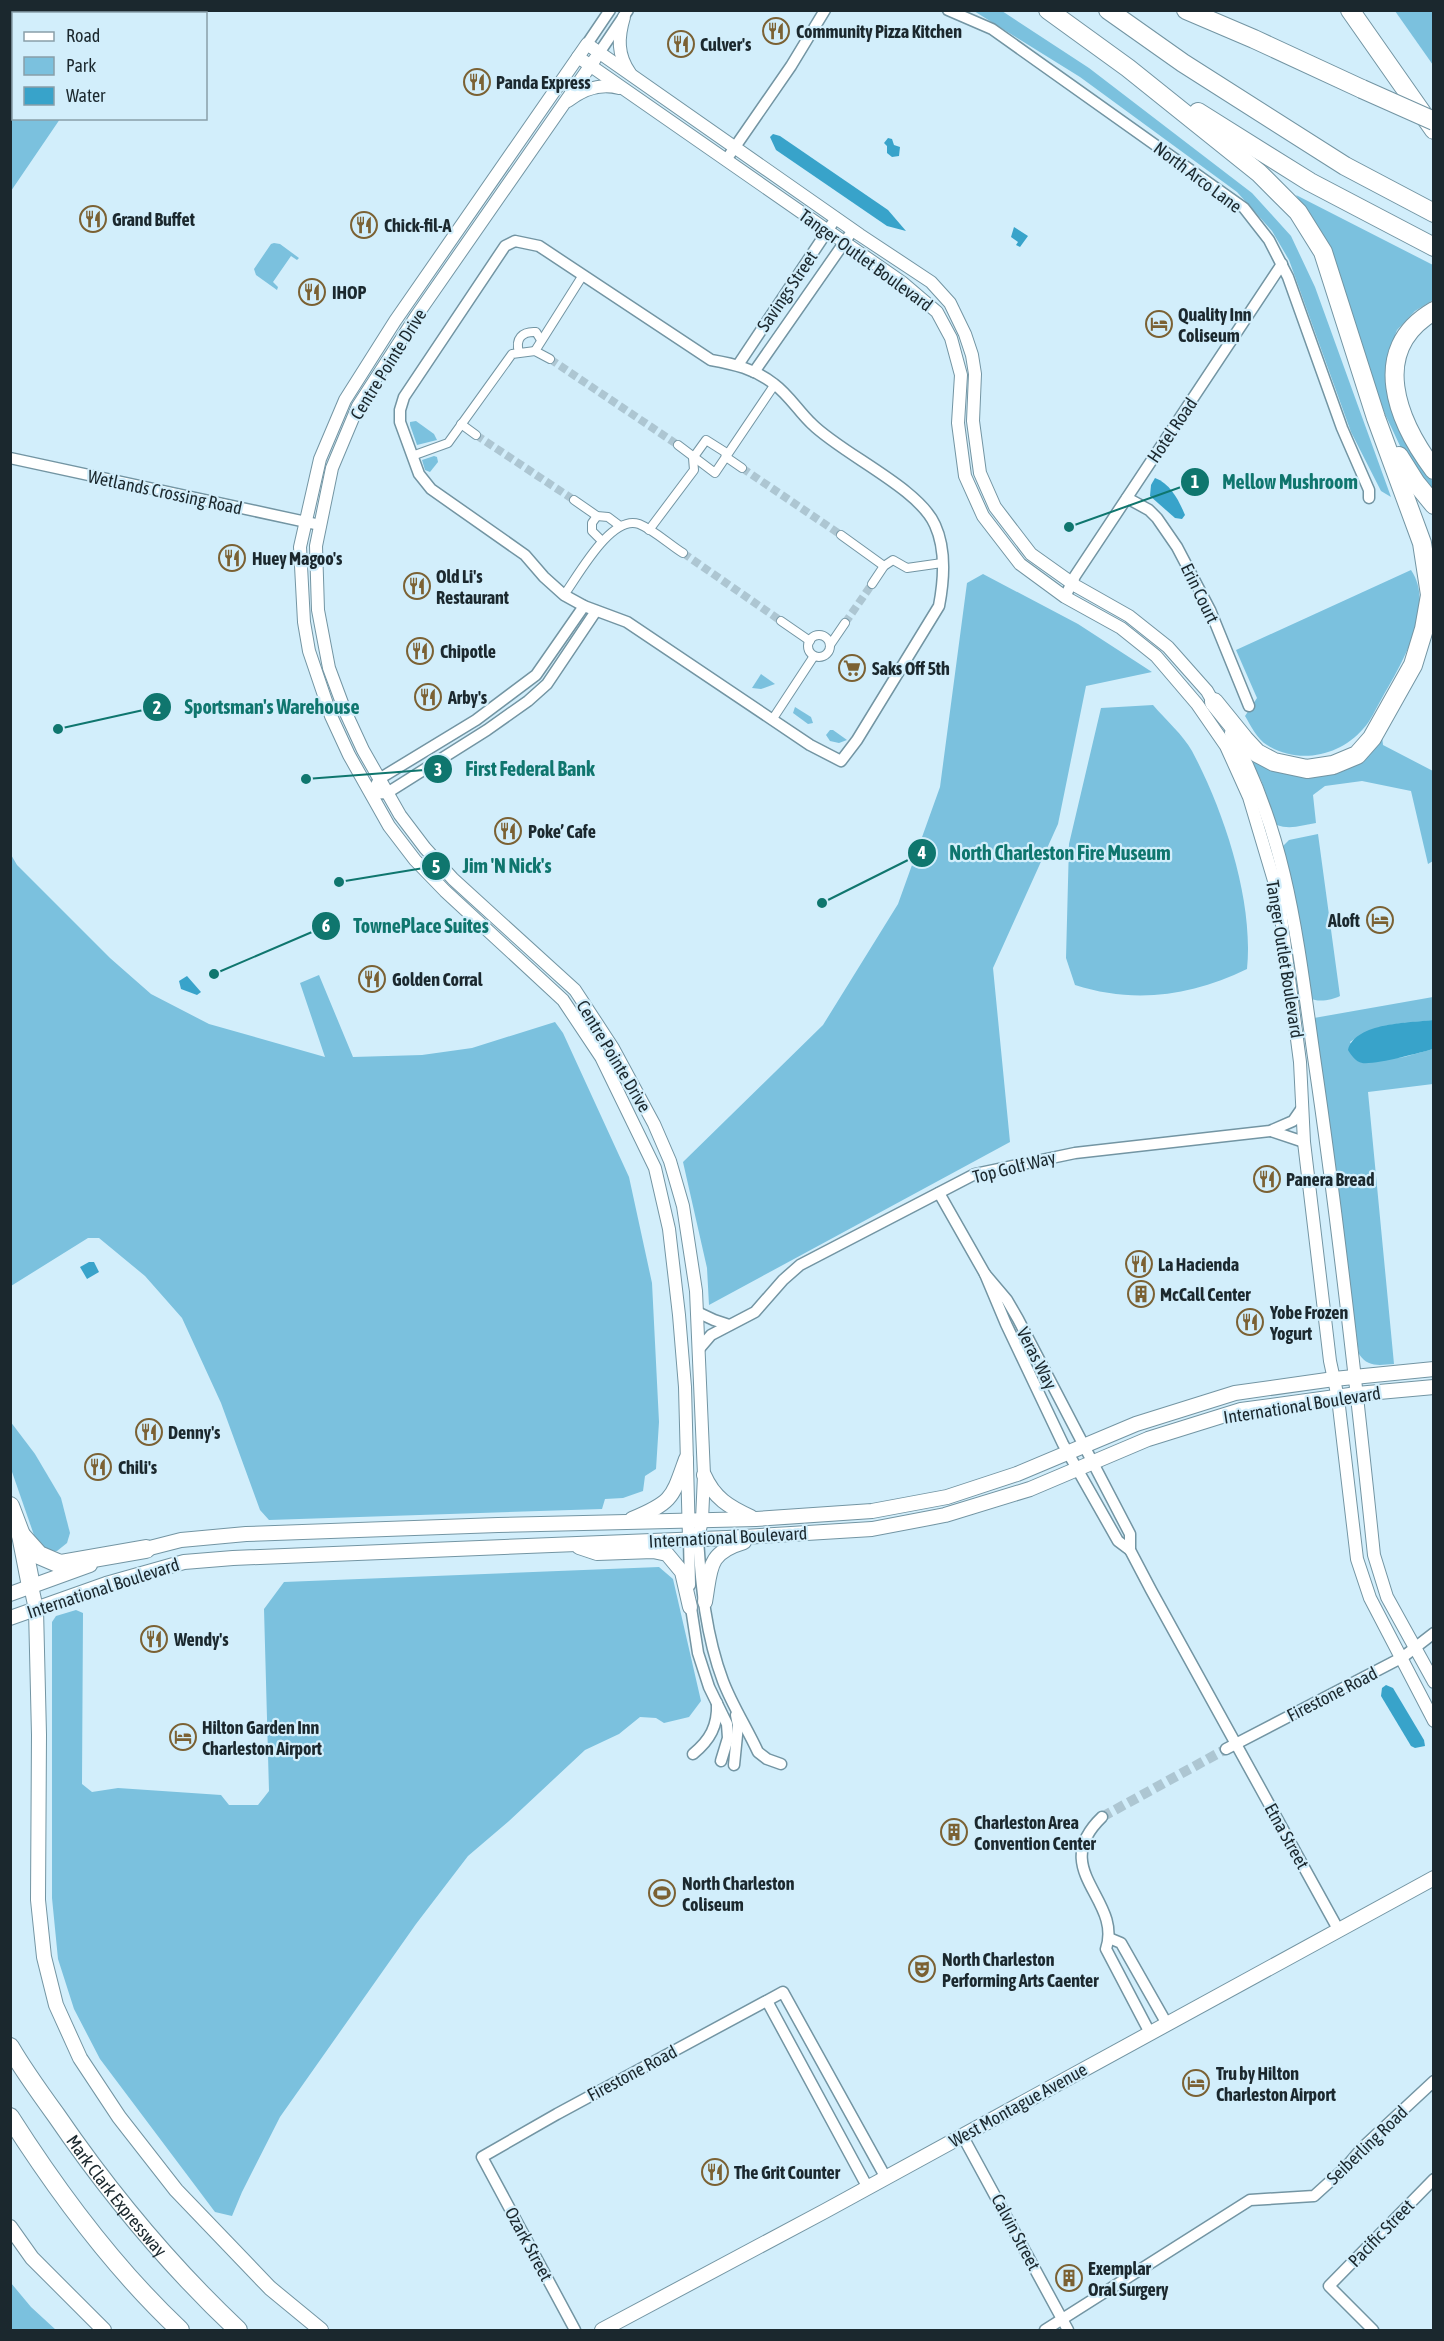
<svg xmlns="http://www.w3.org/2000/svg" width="1444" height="2341" font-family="'Asap Condensed',sans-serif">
  <rect width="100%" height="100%" fill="#d2eefb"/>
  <g fill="#7bc1de">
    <path d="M11,10H122L126,13L14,14V118L60,119L11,191Z"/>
    <path d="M974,11H1002L1089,68L1252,193L1291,236L1315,287L1391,497L1381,491L1351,432L1289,260L1272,231L1237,192L1080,77Z"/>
    <path d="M1395,11H1433V65Z"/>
    <path d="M1296,195L1433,265V300L1415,311L1397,330L1390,349L1385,376L1389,400L1397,424L1420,464L1433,482V496L1401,448L1385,414L1317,228Z"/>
    <path d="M274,243L280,244L299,258L297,260L291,256L273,282L278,287L277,290L256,275L254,269L271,244Z"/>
    <path d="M416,421L434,434L437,440L417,445L410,425V422Z"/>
    <path d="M434,456L437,457L438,462L430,472L425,470L422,460Z"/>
    <path d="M1411,570C1436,607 1401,665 1382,698C1376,708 1371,721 1363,729C1340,756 1298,765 1267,745C1257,739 1251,726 1245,716L1257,698L1236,650Z"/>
    <path d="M983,574L1078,624L1152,672L1086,686L1058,824L993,968L1010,1142L709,1305L707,1268L683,1162L823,1025L898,904L940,787L967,583Z"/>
    <path d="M761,674L775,684L761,689L752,688Z"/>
    <path d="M1153,705C1166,720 1183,735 1192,751C1224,811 1254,901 1247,969C1192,996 1134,1004 1075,985L1066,958L1069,844L1101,708Z"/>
    <path d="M795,707L811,717L813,723L808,724L793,713Z"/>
    <path d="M830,730H833L847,740L839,743L830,741L826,735Z"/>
    <path d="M1382,736L1383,745L1433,771V861L1428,864L1411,791L1362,781L1325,786L1313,795L1316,823C1303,825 1290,830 1277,825L1261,780L1242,746L1311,774Z"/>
    <path d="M1318,834L1340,996C1332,1000 1318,1003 1310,998L1294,892L1283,846L1289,840Z"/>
    <path d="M10,853L17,865L110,958L151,994L209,1024L325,1057L300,983L319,975L353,1057L422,1055L472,1048L555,1022L563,1033L629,1177L652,1283L659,1422L656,1469L645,1476L643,1491L623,1498L605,1499L602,1509L269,1520L260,1510L221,1403L182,1318L145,1276L99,1238H88L11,1286Z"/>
    <path d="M1433,997V1020C1400,1024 1379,1022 1350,1042L1362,1063L1404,1057L1433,1049V1084L1368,1092L1394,1364C1380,1365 1368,1368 1359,1354L1314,1018Z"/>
    <path d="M10,1421L35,1454L61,1498L70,1533L67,1543L57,1551H47L35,1538L11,1469Z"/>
    <path d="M659,1567L673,1579L701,1701L689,1717L664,1723L656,1718L640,1717L619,1734L585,1750L509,1821L468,1856L416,1924L280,2117L242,2192L232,2216L215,2212L100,2059L74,2009L58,1959L52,1898V1622L56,1616L76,1610L83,1613L82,1784L92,1792L118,1788L221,1795L229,1805H258L269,1791L264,1609L284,1582Z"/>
    <path d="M11,2283L31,2307L56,2330H11Z"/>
  </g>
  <g fill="#38a3ca">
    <path d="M773,134L780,136L888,210L906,231L887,226L776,150L770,137Z"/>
    <path d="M888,138L892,139L894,145L900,147L899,156L892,157L887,153V146L884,143Z"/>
    <path d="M1014,227L1028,236L1020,247L1016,245L1018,242L1011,237Z"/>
    <path d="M1155,478C1171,484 1179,501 1185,515L1182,519L1175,518L1150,496L1151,485Z"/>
    <path d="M187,976L201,992L197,995L181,989L179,981Z"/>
    <path d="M1433,1020V1049C1419,1053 1375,1065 1362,1063C1356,1062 1351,1055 1348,1050C1356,1022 1409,1023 1433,1020Z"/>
    <path d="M89,1262H94L99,1272L87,1279L80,1267Z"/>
    <path d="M1386,1685L1393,1688L1424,1740L1425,1746L1415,1748L1411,1746L1381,1696L1382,1688Z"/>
  </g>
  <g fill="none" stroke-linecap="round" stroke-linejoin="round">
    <g stroke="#adc6d2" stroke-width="8" stroke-dasharray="8 4" stroke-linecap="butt">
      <path d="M550,359L678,445"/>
      <path d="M476,435L574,500"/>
      <path d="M742,468L841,535"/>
      <path d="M683,553L781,621"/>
      <path d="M845,623L872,584"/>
    </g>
    <path stroke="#adc6d2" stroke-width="10" stroke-dasharray="10 5" stroke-linecap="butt" d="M1102,1817L1226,1749"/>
    <defs>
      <g id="pedestrian">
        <path d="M535,351L583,275"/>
        <path d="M519,352C515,339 522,331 536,332L541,340"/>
        <path d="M461,424L476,435"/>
        <path d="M678,445L715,473L775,384"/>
        <path d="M412,456L448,443L512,354L535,351L550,359"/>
        <path d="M574,500L597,516L608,517L620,526"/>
        <path d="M597,516L592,523V531L602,541"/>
        <path d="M649,530L694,470L693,458L706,440L725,452L726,457L742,468"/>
        <path d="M841,535L884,566"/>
        <path d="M872,584L884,566L893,560L907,568L942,563"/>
        <path d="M564,595C578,576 611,514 639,524C654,530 670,545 683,553"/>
        <path d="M781,621L810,641"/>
        <circle cx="819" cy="646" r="11"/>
        <path d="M830,645L845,623"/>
        <path d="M772,720L814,656"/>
      </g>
      <g id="minor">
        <path d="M948,10L992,29L1244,208L1269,240L1288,277L1342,428L1369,490V498"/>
        <path d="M587,44L610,10"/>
        <path d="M599,53L628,10"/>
        <path d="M726,160L791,66L825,10"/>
        <path d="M515,241L539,246L711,360C734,364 755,369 774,384C789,395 799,412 812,424C842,454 919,488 935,525C946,549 944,580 939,606L857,740L841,761L810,745L627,622L584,606L564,595L544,577L525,555L431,489L419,474L400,422V410L404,397L505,246Z"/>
        <path d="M738,365L836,218"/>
        <path d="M754,372L853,230"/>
        <path d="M10,458L320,525"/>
        <path d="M1127,498L1149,510L1157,518L1177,547L1210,610L1249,706"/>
        <path d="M1065,597L1075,576L1282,264"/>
        <path d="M371,794L387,793L487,730L528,701L547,684L596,611"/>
        <path d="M371,794L379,779L476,720L536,675L584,606"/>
        <path d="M1271,1131L1304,1142"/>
        <path d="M939,1193L985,1274L1006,1324L1063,1444L1118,1541L1130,1550"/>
        <path d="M985,1274L1007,1300L1018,1319L1130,1534V1550L1151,1590L1338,1929"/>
        <path d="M697,1312L714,1320L729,1325"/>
        <path d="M699,1349L711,1335L755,1312L783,1280L800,1265L975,1174L1075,1153L1270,1131L1293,1121L1302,1108"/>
        <path d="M689,1539L690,1585"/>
        <path d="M698,1539C701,1586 706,1636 723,1681C732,1705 747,1728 758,1752L767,1759L781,1764"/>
        <path d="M690,1601L698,1653L709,1687L727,1724L728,1738L721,1761"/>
        <path d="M1226,1749L1403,1657L1434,1633"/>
        <path d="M693,1754C710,1740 718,1726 717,1703"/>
        <path d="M734,1765L738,1725L736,1715"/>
        <path d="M1102,1817C1047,1870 1123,1899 1106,1949L1150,2033"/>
        <path d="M1109,1938L1121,1943L1167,2024"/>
        <path d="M767,2001L868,2188"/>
        <path d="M962,2135L1068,2330"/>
        <path d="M575,2330L482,2157L557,2114L783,1992L886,2178"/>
        <path d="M1045,2330L1250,2200L1314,2196L1346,2167L1363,2147L1434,2081"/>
        <path d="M1373,2330L1329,2286L1434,2179"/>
      </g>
      <g id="tertiary">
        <path d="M624,17C618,37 617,55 630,73"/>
        <path d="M578,57L903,283L937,312L951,338L961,375L958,423L965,476L983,516L1020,564L1065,597L1121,628L1156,656L1197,704L1226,746L1249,797L1278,894L1300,1062L1304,1142L1330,1361L1338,1398L1357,1559L1370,1598L1434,1721"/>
        <path d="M595,59L415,318L358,406L332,468L316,546L318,610L329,668L345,711L363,750L400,815L425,848L453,879L575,990L613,1048L654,1124L670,1161L683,1206L696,1291L704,1475L702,1520L698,1539"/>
        <path d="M568,101C584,89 600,83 619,88"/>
        <path d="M1231,733C1289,839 1298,947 1315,1064C1339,1227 1357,1391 1374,1555L1387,1597L1434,1682"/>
        <path d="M689,1539L685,1387L679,1315L669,1229L655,1168L601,1057L563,1000L445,891L415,860L389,826L349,755L331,716L309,651L304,622L300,547L320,459L345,400L395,321L587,44L860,235L931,282L950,303L965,334L972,355L975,374L973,421L980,473L995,507L1031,554L1076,586L1129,616L1168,647L1207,691L1216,707"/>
      </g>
      <g id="secondary">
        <path d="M704,1475C714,1498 729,1507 751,1517"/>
        <path d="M632,1519C673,1502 672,1498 686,1459"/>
        <path d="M579,1547L597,1553L653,1551L667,1554L682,1572L690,1607"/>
        <path d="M138,1551L181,1540L246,1534L498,1525L756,1519L872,1511L947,1497L1017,1474L1136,1424L1235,1393L1334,1379L1434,1369"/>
        <path d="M31,1586L36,1609L39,1735L38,1900L44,1957L56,2005L80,2058L119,2117L176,2190L270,2288L321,2330"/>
        <path d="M10,1594L90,1565"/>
        <path d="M705,1602C711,1568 707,1553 744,1542"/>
        <path d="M10,1618L106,1584L184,1562L233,1558L727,1538L872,1529L945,1515L1030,1489L1148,1439L1241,1410L1357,1394L1434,1387"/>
        <path d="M10,2227L32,2258L104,2330"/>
        <path d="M602,2330L825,2211L1434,1878"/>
      </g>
      <g id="motorway">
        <path d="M1048,10L1128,68L1259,173L1298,212L1323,252L1376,418L1422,543L1430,595L1424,629L1413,665L1372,738L1357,755L1333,765L1307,769L1274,762L1257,753L1244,739L1214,702"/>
        <path d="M1108,10L1183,63L1345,166L1434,213"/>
        <path d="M1186,10L1254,39L1362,89"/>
        <path d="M1350,10L1434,130"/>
        <path d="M1198,112L1310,182L1434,247"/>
        <path d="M1434,311C1367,350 1398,422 1434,470"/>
        <path d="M1399,456L1416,483L1434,505"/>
        <path d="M10,1506L21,1535L31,1586"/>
        <path d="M21,1535L39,1555L60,1564L146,1549"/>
        <path id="s1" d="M10,2047C24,2071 40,2093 56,2115C110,2194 169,2265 238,2330"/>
        <path d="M10,2117C59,2194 114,2268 180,2330"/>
      </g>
    </defs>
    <use href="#pedestrian" stroke="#7395a3" stroke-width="10"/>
    <use href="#minor" stroke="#7395a3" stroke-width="13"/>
    <use href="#tertiary" stroke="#7395a3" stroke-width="14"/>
    <use href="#secondary" stroke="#7395a3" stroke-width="16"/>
    <use href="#motorway" stroke="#7395a3" stroke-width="20"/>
    <use href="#pedestrian" stroke="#fff" stroke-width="8"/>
    <use href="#minor" stroke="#fff" stroke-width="10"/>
    <use href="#tertiary" stroke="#fff" stroke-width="12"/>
    <use href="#secondary" stroke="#fff" stroke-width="14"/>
    <use href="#motorway" stroke="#fff" stroke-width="18"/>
    <defs>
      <path id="motorway-bridge" d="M1362,89L1434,121"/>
    </defs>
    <use href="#motorway-bridge" stroke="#7395a3" stroke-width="20" stroke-linecap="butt"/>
    <use href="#motorway-bridge" stroke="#fff" stroke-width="18"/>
  </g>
  <defs>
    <symbol id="restaurant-ring" viewBox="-11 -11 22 22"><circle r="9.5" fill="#d2eefb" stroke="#7b6133" stroke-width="1.5"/><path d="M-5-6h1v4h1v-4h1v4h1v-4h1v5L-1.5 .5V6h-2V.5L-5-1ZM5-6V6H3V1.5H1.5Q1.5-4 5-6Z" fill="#7b6133"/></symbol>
    <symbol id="hotel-ring" viewBox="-11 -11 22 22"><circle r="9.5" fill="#d2eefb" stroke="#7b6133" stroke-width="1.5"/><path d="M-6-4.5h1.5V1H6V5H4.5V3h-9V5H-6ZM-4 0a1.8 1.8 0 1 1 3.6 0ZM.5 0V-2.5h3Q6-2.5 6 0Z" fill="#7b6133"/></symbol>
    <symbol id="supermarket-ring" viewBox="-11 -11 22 22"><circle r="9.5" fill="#d2eefb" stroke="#7b6133" stroke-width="1.5"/><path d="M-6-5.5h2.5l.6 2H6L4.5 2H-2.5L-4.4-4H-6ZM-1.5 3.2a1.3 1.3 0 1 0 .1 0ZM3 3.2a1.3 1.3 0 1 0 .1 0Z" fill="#7b6133"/></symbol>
    <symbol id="building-ring" viewBox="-11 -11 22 22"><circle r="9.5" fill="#d2eefb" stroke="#7b6133" stroke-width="1.5"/><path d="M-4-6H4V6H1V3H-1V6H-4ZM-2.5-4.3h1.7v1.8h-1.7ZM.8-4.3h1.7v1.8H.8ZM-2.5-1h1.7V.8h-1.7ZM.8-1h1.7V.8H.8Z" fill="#7b6133"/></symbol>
    <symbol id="stadium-ring" viewBox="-11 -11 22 22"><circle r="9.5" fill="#d2eefb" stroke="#7b6133" stroke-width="1.5"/><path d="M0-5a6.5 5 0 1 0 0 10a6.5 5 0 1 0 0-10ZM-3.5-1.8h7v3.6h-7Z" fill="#7b6133"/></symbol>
    <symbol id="theatre-ring" viewBox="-11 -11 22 22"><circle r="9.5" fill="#d2eefb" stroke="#7b6133" stroke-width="1.5"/><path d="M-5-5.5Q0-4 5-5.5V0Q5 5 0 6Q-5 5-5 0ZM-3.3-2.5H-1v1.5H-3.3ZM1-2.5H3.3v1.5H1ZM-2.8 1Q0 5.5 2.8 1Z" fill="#7b6133"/></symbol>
  </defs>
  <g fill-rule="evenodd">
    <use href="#restaurant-ring" x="761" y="16" width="30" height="30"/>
    <use href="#restaurant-ring" x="666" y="29" width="30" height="30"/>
    <use href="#restaurant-ring" x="462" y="67" width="30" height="30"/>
    <use href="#restaurant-ring" x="78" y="204" width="30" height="30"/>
    <use href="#restaurant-ring" x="349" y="210" width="30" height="30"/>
    <use href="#restaurant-ring" x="297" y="277" width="30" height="30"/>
    <use href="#hotel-ring" x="1144" y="309" width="30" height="30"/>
    <use href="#restaurant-ring" x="217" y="543" width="30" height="30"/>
    <use href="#restaurant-ring" x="402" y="571" width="30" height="30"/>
    <use href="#restaurant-ring" x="405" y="636" width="30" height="30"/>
    <use href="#supermarket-ring" x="837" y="653" width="30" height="30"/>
    <use href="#restaurant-ring" x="413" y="682" width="30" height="30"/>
    <use href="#restaurant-ring" x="493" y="816" width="30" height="30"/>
    <use href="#hotel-ring" x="1365" y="905" width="30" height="30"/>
    <use href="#restaurant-ring" x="357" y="964" width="30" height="30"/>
    <use href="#restaurant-ring" x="1252" y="1164" width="30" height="30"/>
    <use href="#restaurant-ring" x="1124" y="1249" width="30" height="30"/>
    <use href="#building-ring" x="1126" y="1279" width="30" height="30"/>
    <use href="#restaurant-ring" x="1235" y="1307" width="30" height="30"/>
    <use href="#restaurant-ring" x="134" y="1417" width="30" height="30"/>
    <use href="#restaurant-ring" x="83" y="1452" width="30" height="30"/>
    <use href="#restaurant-ring" x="139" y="1624" width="30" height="30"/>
    <use href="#hotel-ring" x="168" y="1722" width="30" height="30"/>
    <use href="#building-ring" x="939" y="1817" width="30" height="30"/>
    <use href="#stadium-ring" x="647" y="1878" width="30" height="30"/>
    <use href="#theatre-ring" x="907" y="1954" width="30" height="30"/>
    <use href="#hotel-ring" x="1181" y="2068" width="30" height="30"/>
    <use href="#restaurant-ring" x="700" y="2157" width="30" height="30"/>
    <use href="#building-ring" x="1054" y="2263" width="30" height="30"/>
  </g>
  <g text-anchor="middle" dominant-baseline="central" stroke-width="4.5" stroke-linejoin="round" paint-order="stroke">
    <g font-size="18" font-weight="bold" fill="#1b282e" stroke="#d2eefb" text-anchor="start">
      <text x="796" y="31">Community Pizza Kitchen</text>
      <text x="700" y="44">Culver's</text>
      <text x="496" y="82">Panda Express</text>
      <text x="112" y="219">Grand Buffet</text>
      <text x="384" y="225">Chick-fil-A</text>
      <text x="332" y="292">IHOP</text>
      <text x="1178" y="314">Quality Inn<tspan x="1178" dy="21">Coliseum</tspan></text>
      <text x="252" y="558">Huey Magoo's</text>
      <text x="436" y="576">Old Li's<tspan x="436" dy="21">Restaurant</tspan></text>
      <text x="440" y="651">Chipotle</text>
      <text x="872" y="668">Saks Off 5th</text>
      <text x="448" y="697">Arby's</text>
      <text x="528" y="831">Poke’ Cafe</text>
      <text x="1360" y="920" text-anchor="end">Aloft</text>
      <text x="392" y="979">Golden Corral</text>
      <text x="1286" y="1179">Panera Bread</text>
      <text x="1158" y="1264">La Hacienda</text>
      <text x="1160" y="1294">McCall Center</text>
      <text x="1270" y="1312">Yobe Frozen<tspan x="1270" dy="21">Yogurt</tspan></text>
      <text x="168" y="1432">Denny's</text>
      <text x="118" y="1467">Chili's</text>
      <text x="174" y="1639">Wendy's</text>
      <text x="202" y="1727">Hilton Garden Inn<tspan x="202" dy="21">Charleston Airport</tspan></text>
      <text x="974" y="1822">Charleston Area<tspan x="974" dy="21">Convention Center</tspan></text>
      <text x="682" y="1883">North Charleston<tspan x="682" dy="21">Coliseum</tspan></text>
      <text x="942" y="1959">North Charleston<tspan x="942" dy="21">Performing Arts Caenter</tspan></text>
      <text x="1216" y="2073">Tru by Hilton<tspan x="1216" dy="21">Charleston Airport</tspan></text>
      <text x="734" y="2172">The Grit Counter</text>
      <text x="1088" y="2268">Exemplar<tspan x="1088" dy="21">Oral Surgery</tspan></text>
    </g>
    <g font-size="18" fill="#1b282e" stroke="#d2eefb">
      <text transform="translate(1198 177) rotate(37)">North Arco Lane</text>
      <text transform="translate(866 260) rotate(36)">Tanger Outlet Boulevard</text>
      <text transform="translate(787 291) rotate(-56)">Savings Street</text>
      <text transform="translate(388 364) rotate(-58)">Centre Pointe Drive</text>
      <text transform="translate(1172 430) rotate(-56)">Hotel Road</text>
      <text transform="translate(165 492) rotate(12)">Wetlands Crossing Road</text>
      <text transform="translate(1200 593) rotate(64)">Erin Court</text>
      <text transform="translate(1285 959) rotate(81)">Tanger Outlet Boulevard</text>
      <text transform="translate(614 1056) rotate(59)">Centre Pointe Drive</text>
      <text transform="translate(1014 1167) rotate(-14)">Top Golf Way</text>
      <text transform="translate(1037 1358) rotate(63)">Veras Way</text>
      <text transform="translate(1302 1405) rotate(-9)">International Boulevard</text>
      <text transform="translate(728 1537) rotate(-3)">International Boulevard</text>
      <text transform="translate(103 1588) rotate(-18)">International Boulevard</text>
      <text transform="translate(1332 1694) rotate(-27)">Firestone Road</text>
      <text transform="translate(1287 1836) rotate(61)">Etna Street</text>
      <text transform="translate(632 2073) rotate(-28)">Firestone Road</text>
      <text transform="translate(1018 2105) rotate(-29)">West Montague Avenue</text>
      <text transform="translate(1367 2145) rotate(-44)">Seiberling Road</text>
      <text stroke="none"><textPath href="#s1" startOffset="183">Mark Clark Expressway</textPath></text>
      <text transform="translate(1016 2232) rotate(62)">Calvin Street</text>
      <text transform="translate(1381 2233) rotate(-46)">Pacific Street</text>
      <text transform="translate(529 2244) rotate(62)">Ozark Street</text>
    </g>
  </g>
  <path fill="none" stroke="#0f766e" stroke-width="2" d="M1069 527L1195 482M58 729L157 707M306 779L438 769M822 903L922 853M339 882L436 866M214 974L326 926"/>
  <g fill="#0f766e" stroke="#d2eefb" stroke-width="2">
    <circle cx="1069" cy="527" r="6"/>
    <circle cx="58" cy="729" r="6"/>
    <circle cx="306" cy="779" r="6"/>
    <circle cx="822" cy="903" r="6"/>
    <circle cx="339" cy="882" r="6"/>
    <circle cx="214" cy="974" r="6"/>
    <circle cx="1195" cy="482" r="15"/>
    <circle cx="157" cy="707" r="15"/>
    <circle cx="438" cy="769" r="15"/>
    <circle cx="922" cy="853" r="15"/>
    <circle cx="436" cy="866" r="15"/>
    <circle cx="326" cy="926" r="15"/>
  </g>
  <g font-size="18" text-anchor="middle" font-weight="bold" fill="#fff">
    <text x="1195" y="488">1</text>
    <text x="157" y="714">2</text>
    <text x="438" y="776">3</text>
    <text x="922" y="859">4</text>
    <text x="436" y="873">5</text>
    <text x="326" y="932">6</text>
  </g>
  <g font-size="20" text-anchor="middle" font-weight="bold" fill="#0f766e" stroke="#d2eefb" stroke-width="4.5" stroke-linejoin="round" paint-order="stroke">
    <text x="1290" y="489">Mellow Mushroom</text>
    <text x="272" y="714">Sportsman's Warehouse</text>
    <text x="530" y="776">First Federal Bank</text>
    <text x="1060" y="860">North Charleston Fire Museum</text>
    <text x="507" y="873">Jim 'N Nick's</text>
    <text x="421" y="933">TownePlace Suites</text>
  </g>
  <rect width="1444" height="2341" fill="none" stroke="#1b282e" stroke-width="24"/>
  <rect x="12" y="12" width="195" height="108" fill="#d2eefb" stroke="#899fa9" stroke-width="1.5"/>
  <rect x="24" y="32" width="30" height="9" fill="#ffffff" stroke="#899fa9" stroke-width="1.5"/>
  <text x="66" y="42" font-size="18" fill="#1b282e">Road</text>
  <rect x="24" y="57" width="30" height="18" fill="#7bc1de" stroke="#899fa9" stroke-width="1.5"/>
  <text x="66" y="72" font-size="18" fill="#1b282e">Park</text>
  <rect x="24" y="87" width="30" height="18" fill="#38a3ca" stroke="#899fa9" stroke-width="1.5"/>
  <text x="66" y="102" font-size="18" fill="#1b282e">Water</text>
</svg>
